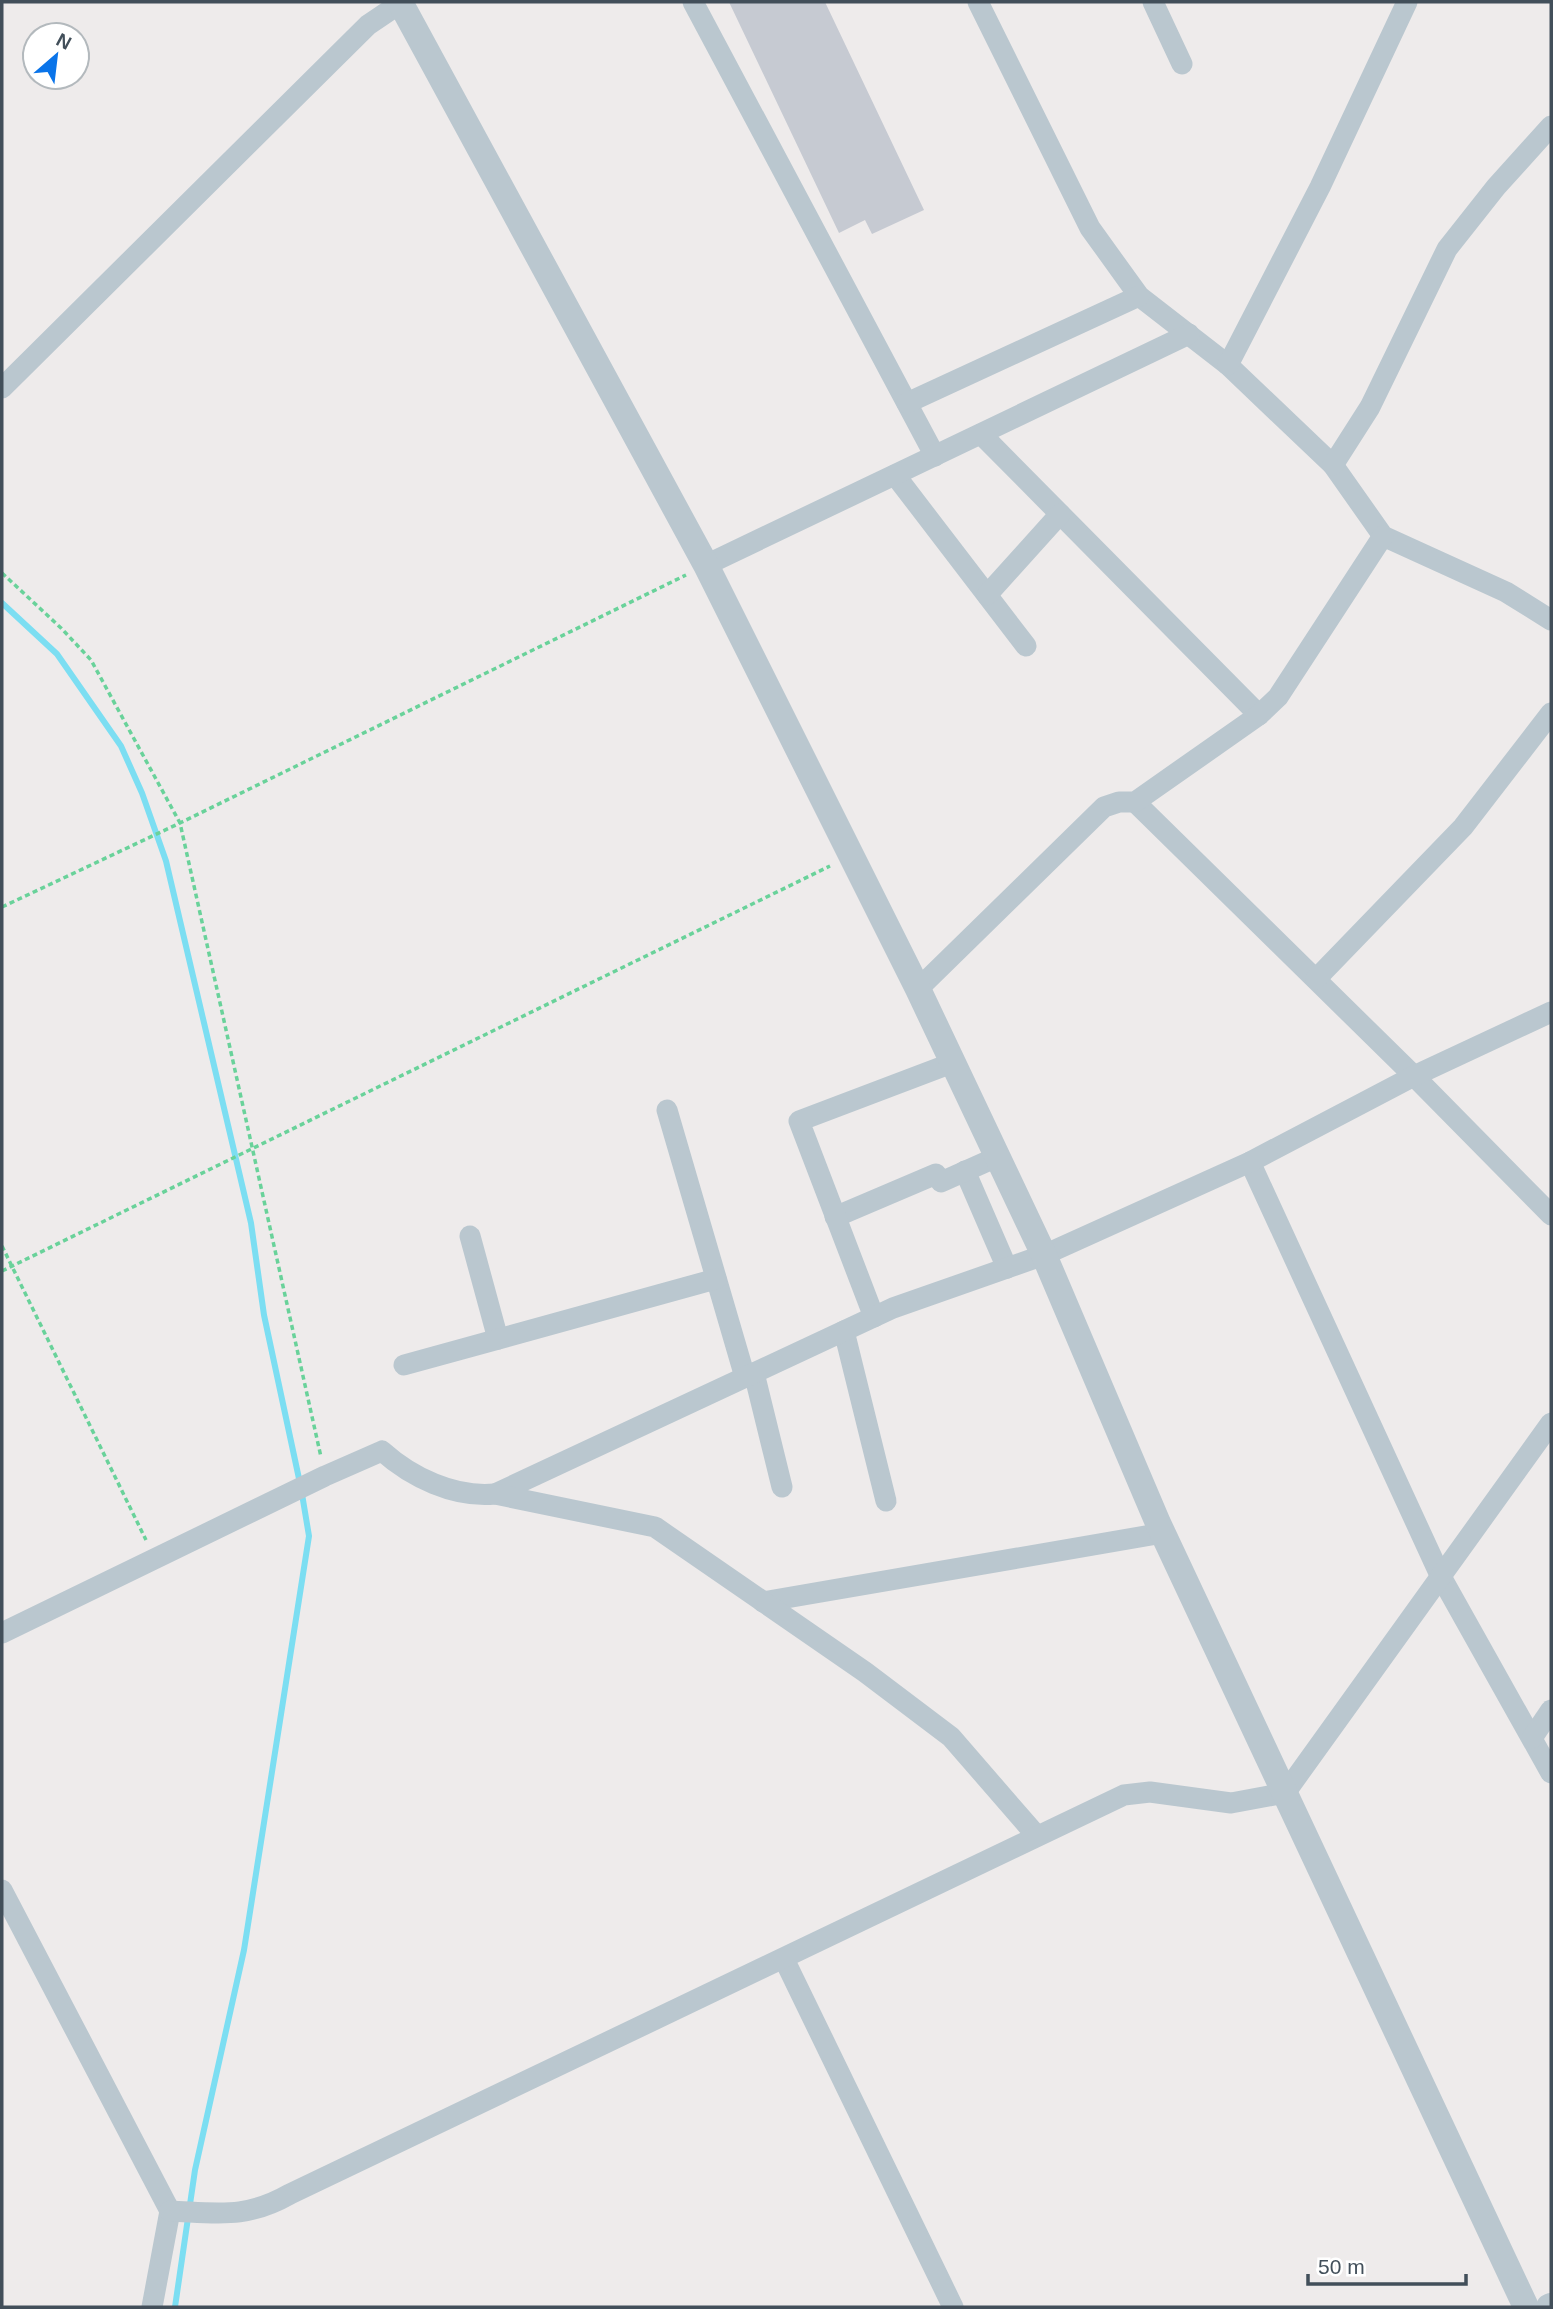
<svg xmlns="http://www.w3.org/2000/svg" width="1553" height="2309" font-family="Helvetica,sans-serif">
  <rect width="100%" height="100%" fill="#eeebeb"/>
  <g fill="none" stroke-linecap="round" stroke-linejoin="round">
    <path stroke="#7cdef2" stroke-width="6" d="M2,603L57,654L121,746L142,793L166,861L251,1223L264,1315L301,1488L309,1536L244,1950L195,2170L175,2307"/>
  </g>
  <path fill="#c6cad2" d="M729,2H825L924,210L872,234L865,220L839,233Z"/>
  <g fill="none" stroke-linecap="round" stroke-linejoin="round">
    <g stroke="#69d29a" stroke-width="3.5" stroke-dasharray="5 3.5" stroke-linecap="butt">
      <path d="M2,573L61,628L91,660L180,823L321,1457"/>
      <path d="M2,907L180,823L686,575"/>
      <path d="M2,1246L146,1540"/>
      <path d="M2,1271L830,866"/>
    </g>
    <g stroke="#bac7cf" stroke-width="21">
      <path d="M693,2L935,456"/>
      <path d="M978,2L1090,228L1139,296L1228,365L1333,465L1383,536L1506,592L1551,620"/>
      <path d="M1153,2L1182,64"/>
      <path d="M1228,365L1320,187L1407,2"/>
      <path d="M2,388L368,25L402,2"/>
      <path d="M907,403L1139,296"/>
      <path d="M981,434L1259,715"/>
      <path d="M1333,465L1370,407L1447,249L1496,187L1551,126"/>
      <path d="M895,475L1026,646"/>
      <path d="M706,565L1189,334"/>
      <path d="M987,595L1060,514"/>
      <path d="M1135,802L1414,1076L1551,1215"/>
      <path d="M1316,979L1463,827L1551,713"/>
      <path d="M918,989L1104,807L1119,802H1135L1259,715L1278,697L1383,536"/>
      <path d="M667,1110L745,1377"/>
      <path d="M1250,1162L1440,1575L1551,1773"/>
      <path d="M965,1171L1007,1268"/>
      <path d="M835,1217L936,1174L941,1182L997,1157"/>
      <path d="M470,1236L498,1339"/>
      <path d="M874,1317L799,1121L952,1063"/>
      <path d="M844,1331L886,1501"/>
      <path d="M404,1365L716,1279"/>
      <path d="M754,1373L782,1487"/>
      <path d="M495,1494L893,1308L1044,1255L1250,1162L1414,1076L1551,1012"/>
      <path d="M763,1602L1163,1533"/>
      <path d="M2,1633L325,1476L382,1451C411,1477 454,1498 495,1494L655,1527L865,1672L951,1737L1036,1835"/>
      <path d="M1532,1738L1551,1710"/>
      <path d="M2,1890L170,2211L152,2307"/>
      <path d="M784,1959L953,2307"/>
      <path d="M170,2211C219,2213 246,2219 290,2194L1124,1795L1150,1792L1231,1803L1285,1793L1551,1423"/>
    </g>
    <g stroke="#bac7cf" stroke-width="26">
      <path d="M400,2L706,565L918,989L1044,1255L1158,1523L1526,2307"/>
      <path d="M1549,2307L1551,2306"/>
    </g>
  </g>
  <rect width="1553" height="2309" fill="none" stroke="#424f5a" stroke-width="7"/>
  <g transform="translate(56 56) rotate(28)"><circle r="33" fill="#ffffff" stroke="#b3b9bd" stroke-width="2"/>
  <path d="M0-5L12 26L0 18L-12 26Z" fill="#0a74e9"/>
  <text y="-10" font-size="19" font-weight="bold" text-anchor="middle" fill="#424f5a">N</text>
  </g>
  <path d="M1308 2274v10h158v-10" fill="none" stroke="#424f5a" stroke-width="3.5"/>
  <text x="1318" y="2274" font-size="21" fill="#424f5a" stroke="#ffffff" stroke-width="5" paint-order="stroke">50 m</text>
</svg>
